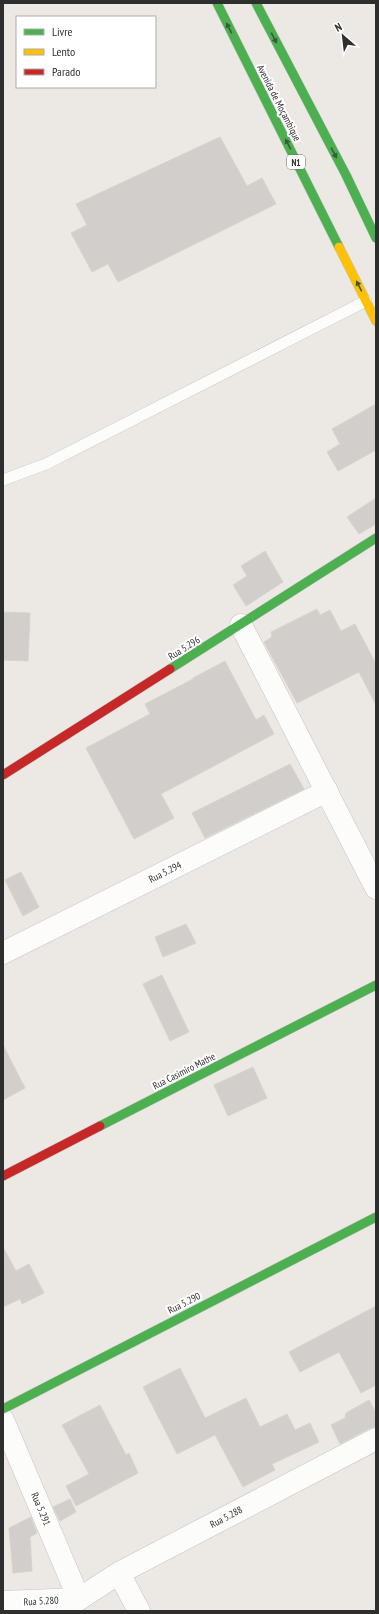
<svg xmlns="http://www.w3.org/2000/svg" width="379" height="1614" font-family="'PT Sans Narrow',sans-serif">
  <rect width="100%" height="100%" fill="#ece8e4"/>
  <g fill="#d1cecb" stroke="#d7d4d0">
    <path d="M220,137L247,186L262,178L276,204L118,282L108,264L92,272L71,233L87,225L76,204Z"/>
    <path d="M376,404V450L338,471L327,452L340,444L332,429Z"/>
    <path d="M376,498V524L359,534L347,517Z"/>
    <path d="M265,551L283,582L246,606L233,585L247,576L241,566Z"/>
    <path d="M317,609L320,615L330,610L341,631L355,624L376,664V705L359,672L297,703L264,642L272,637L271,632Z"/>
    <path d="M3,612L30,613L28,661L3,660Z"/>
    <path d="M225,661L256,720L264,715L274,734L161,794L174,818L134,839L86,748L150,714L145,704L193,679V678Z"/>
    <path d="M290,764L304,789L205,838L192,813Z"/>
    <path d="M21,872L39,907L23,916L5,880Z"/>
    <path d="M186,924L196,943L163,957L155,937Z"/>
    <path d="M162,975L189,1032L170,1041L143,984Z"/>
    <path d="M3,1045L25,1088L3,1100Z"/>
    <path d="M253,1067L267,1098L228,1116L214,1085Z"/>
    <path d="M3,1247L16,1271L29,1264L44,1293L22,1304L20,1299L3,1307Z"/>
    <path d="M376,1306V1385L361,1393L339,1352L300,1372L289,1352Z"/>
    <path d="M180,1368L205,1418L246,1398L260,1427L287,1414L295,1430L310,1423L319,1442L272,1464L275,1470L243,1487L215,1435L177,1454L143,1387Z"/>
    <path d="M369,1400L376,1413V1427L370,1428L340,1444L331,1425L345,1418L346,1413Z"/>
    <path d="M100,1405L126,1455L129,1453L138,1473L76,1506L66,1486L89,1474L62,1425Z"/>
    <path d="M70,1499L76,1512L60,1521L53,1507Z"/>
    <path d="M31,1517L37,1533L30,1537L32,1571L13,1573L9,1528Z"/>
  </g>
  <g fill="none" stroke-linecap="round" stroke-linejoin="round">
    <defs>
      <path id="lane" d="M3,480L46,464L366,301"/>
      <g id="street">
        <path d="M241,625L376,888"/>
        <path d="M3,953L327,791"/>
        <path d="M3,1420L79,1599"/>
        <path d="M119,1573L139,1611"/>
        <path d="M79,1599L119,1573L376,1439"/>
        <path d="M3,1602L79,1599"/>
      </g>
      <g id="fast">
        <path d="M217,3L339,247"/>
        <path d="M256,3L346,175L376,238"/>
        <path d="M170,669L376,538"/>
        <path d="M100,1126L376,985"/>
        <path d="M3,1409L376,1217"/>
      </g>
      <path id="slow" d="M339,247L376,321"/>
      <g id="jam">
        <path d="M3,775L170,669"/>
        <path d="M3,1176L100,1126"/>
      </g>
    </defs>
    <use href="#lane" stroke="#c5c4c5" stroke-width="12"/>
    <use href="#street" stroke="#c5c4c5" stroke-width="23"/>
    <use href="#fast" stroke="#c5c4c5" stroke-width="10"/>
    <use href="#slow" stroke="#c5c4c5" stroke-width="10"/>
    <use href="#jam" stroke="#c5c4c5" stroke-width="10"/>
    <use href="#lane" stroke="#fcfcfb" stroke-width="11"/>
    <use href="#street" stroke="#fcfcfb" stroke-width="22"/>
    <use href="#fast" stroke="#4caf50" stroke-width="9"/>
    <use href="#slow" stroke="#ffc107" stroke-width="9"/>
    <use href="#jam" stroke="#c62828" stroke-width="9"/>
  </g>
  <defs><path id="oneway-solid" d="M-6-.8H1V-3.2L6.5 0L1 3.2V.8H-6Z"/></defs>
  <g fill="#385b3a">
    <use href="#oneway-solid" transform="translate(229 28) rotate(-117)"/>
    <use href="#oneway-solid" transform="translate(274 38) rotate(62)"/>
    <use href="#oneway-solid" transform="translate(288 144) rotate(-117)"/>
    <use href="#oneway-solid" transform="translate(334 153) rotate(62)"/>
    <use href="#oneway-solid" transform="translate(359 286) rotate(-117)"/>
  </g>
  <g text-anchor="middle" dominant-baseline="central" stroke-width="4" stroke-linejoin="round" paint-order="stroke">
    <rect fill="#fff" stroke="#6d6d6d" stroke-width="1" x="287" y="155" width="18" height="14" rx="3"/>
    <g font-size="9" font-weight="bold" fill="#2e2e2e">
      <text x="296" y="162">N1</text>
    </g>
    <g font-size="10" fill="#2e2e2e" stroke="#fff">
      <text transform="translate(279 103) rotate(63)">Avenida de Moçambique</text>
      <text transform="translate(184 648) rotate(-32)">Rua 5.296</text>
      <text transform="translate(165 872) rotate(-27)">Rua 5.294</text>
      <text transform="translate(184 1071) rotate(-27)">Rua Casimiro Mathe</text>
      <text transform="translate(184 1303) rotate(-27)">Rua 5.290</text>
      <text transform="translate(41 1509) rotate(67)">Rua 5.291</text>
      <text transform="translate(226 1517) rotate(-28)">Rua 5.288</text>
      <text transform="translate(41 1601) rotate(-3)">Rua 5.280</text>
    </g>
  </g>
  <rect width="379" height="1614" fill="none" stroke="#2e2e2e" stroke-width="8"/>
  <rect x="16" y="16" width="140" height="72" fill="#ffffff" stroke="#ababab"/>
  <rect x="24" y="29" width="20" height="6" fill="#4caf50" stroke="#ababab"/>
  <text x="52" y="36" font-size="12" fill="#2e2e2e">Livre</text>
  <rect x="24" y="49" width="20" height="6" fill="#ffc107" stroke="#ababab"/>
  <text x="52" y="56" font-size="12" fill="#2e2e2e">Lento</text>
  <rect x="24" y="69" width="20" height="6" fill="#c62828" stroke="#ababab"/>
  <text x="52" y="76" font-size="12" fill="#2e2e2e">Parado</text>
  <g transform="translate(343 36) rotate(332)" stroke="#ffffff" stroke-width="3" paint-order="stroke">
  <path d="M0-3L7 15L0 10L-7 15Z" fill="#2e2e2e"/>
  <text y="-6" font-size="11" font-weight="bold" text-anchor="middle" fill="#2e2e2e">N</text>
  </g>
</svg>
